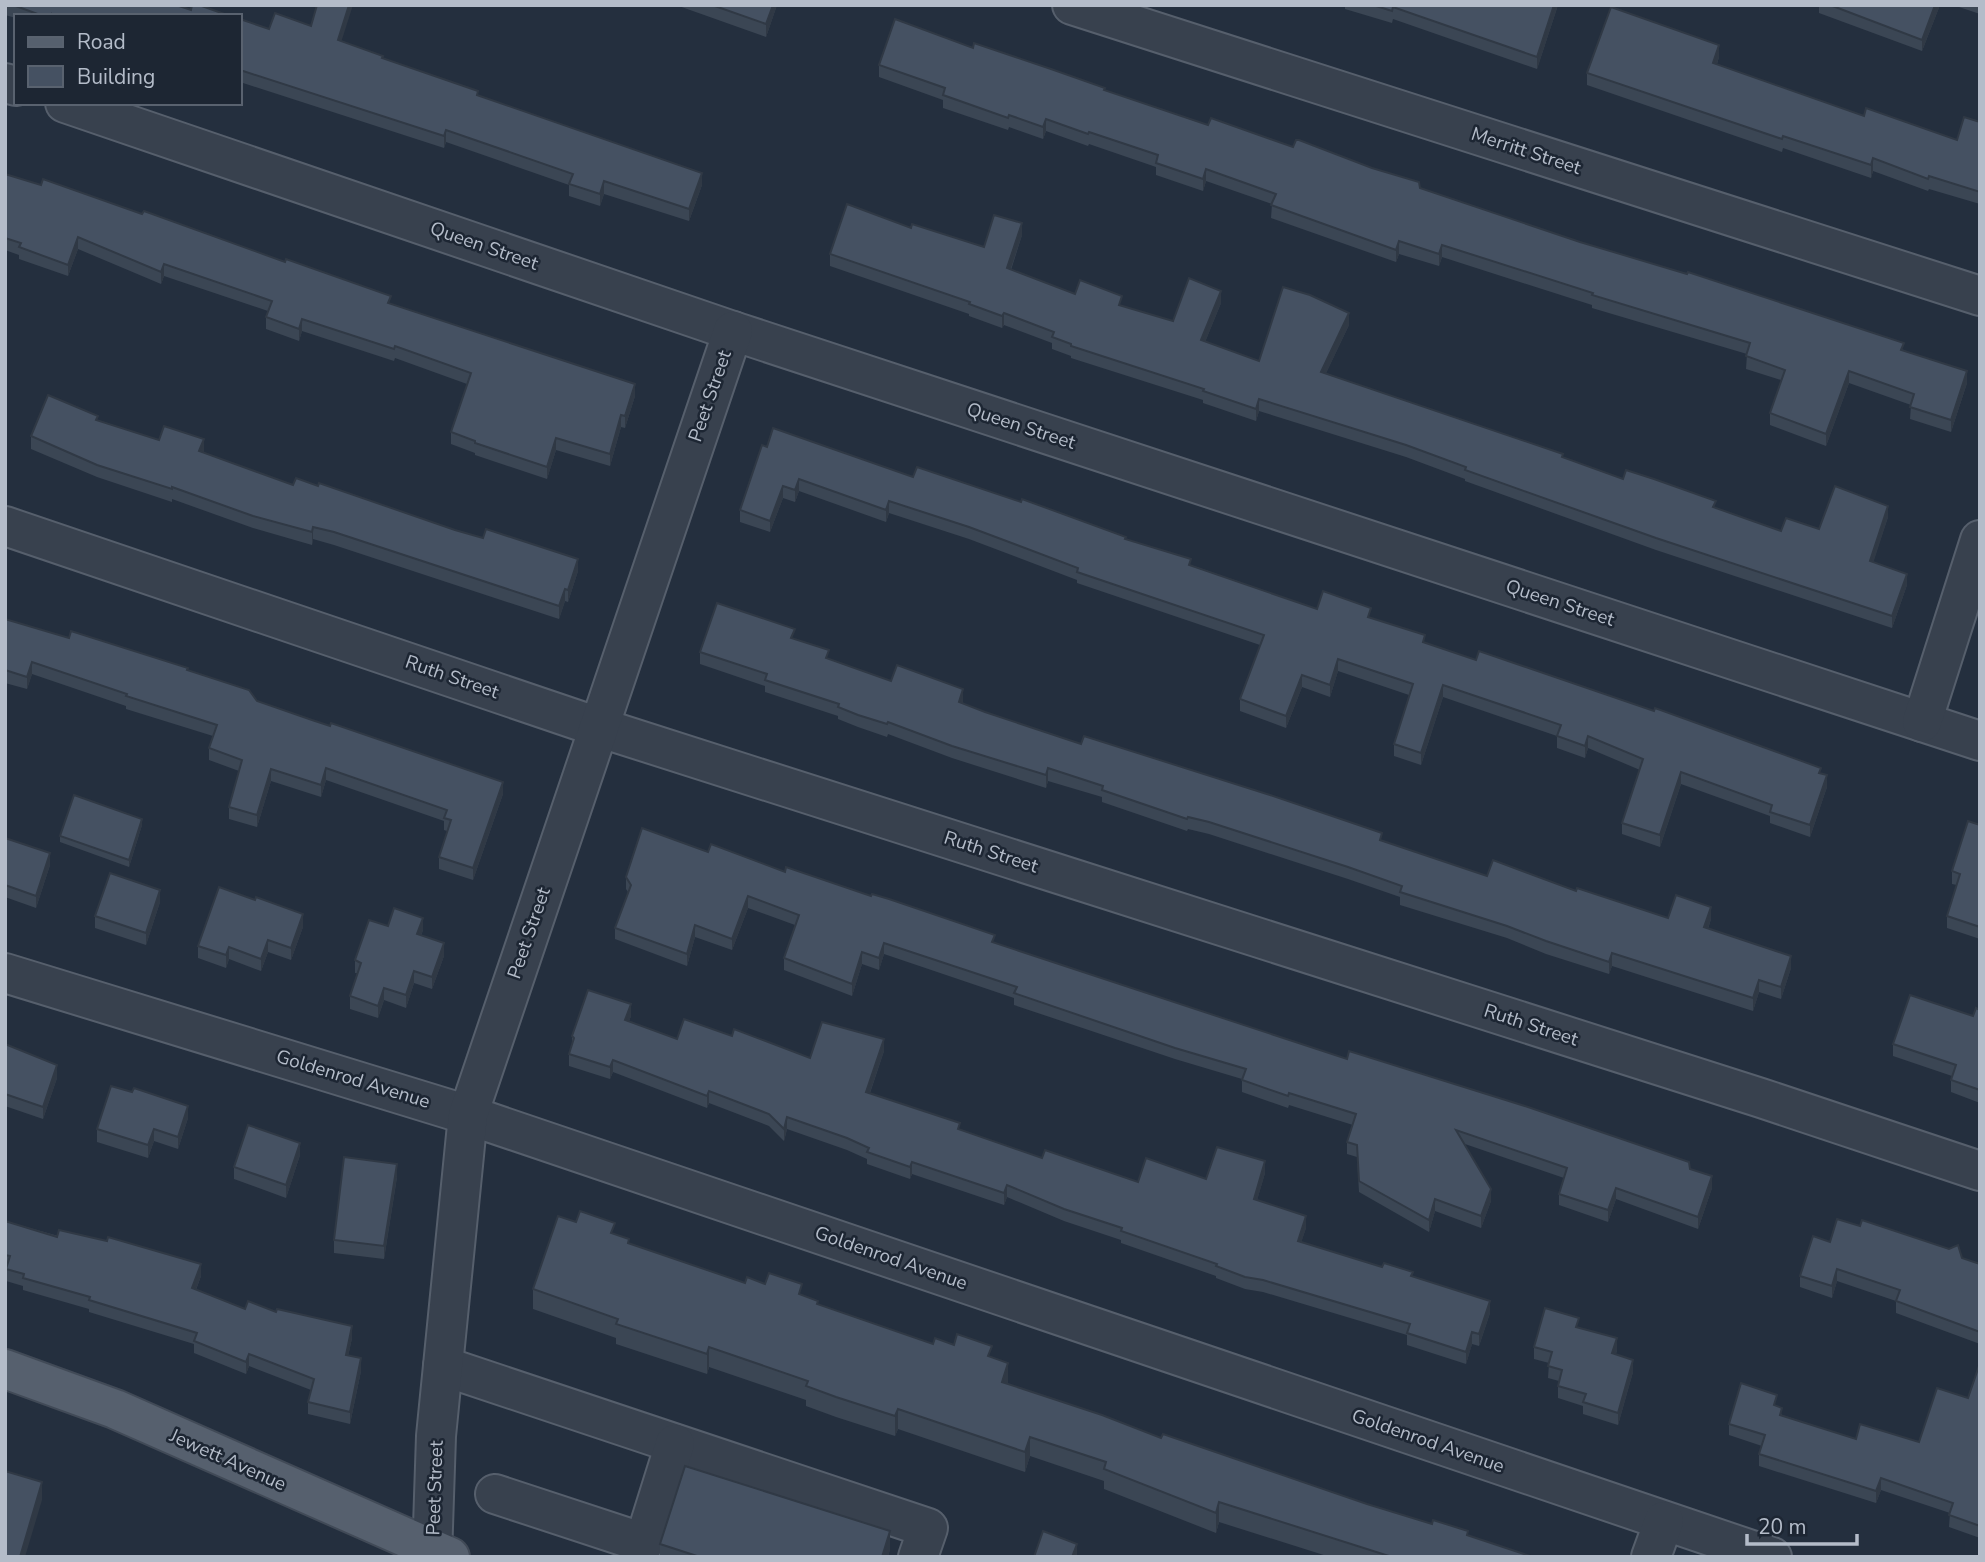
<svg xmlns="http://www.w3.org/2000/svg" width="1985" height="1562" font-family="'Nunito Sans',sans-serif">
  <rect width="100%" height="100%" fill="#242f3e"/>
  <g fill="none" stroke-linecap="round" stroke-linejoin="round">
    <defs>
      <g id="minor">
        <path d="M1072,5L1980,296"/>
        <path d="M5,83L16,86"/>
        <path d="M65,103L733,331L1980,741"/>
        <path d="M5,526L598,727L1761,1098L1980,1171"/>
        <path d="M1922,722L1980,540"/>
        <path d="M5,973L468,1115L1772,1557"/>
        <path d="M443,1366L928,1528L918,1557"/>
        <path d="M495,1494L644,1543L675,1444"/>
        <path d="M432,1557L436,1436L468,1115L733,331"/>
        <path d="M1651,1557L1664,1521"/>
      </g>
      <path id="major" d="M5,1369L115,1409L450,1557"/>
    </defs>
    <use href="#minor" stroke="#565f6c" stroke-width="42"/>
    <use href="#major" stroke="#414a57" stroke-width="42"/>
    <use href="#minor" stroke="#38414e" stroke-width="38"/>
    <use href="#major" stroke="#56606e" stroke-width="38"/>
  </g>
  <g fill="#3b4654">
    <path d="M5,5H176L191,10L230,16H16V18L5,15Z"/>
    <path d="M676,5H777L766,37Z"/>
    <path d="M1345,5H1558L1537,69L1393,19L1392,23L1345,9Z"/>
    <path d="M1819,5H1940L1922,51L1819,13Z"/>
    <path d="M1953,5H1980V14Z"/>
    <path d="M240,19L269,29L341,41L702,185L689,221L604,194L600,206L569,196V185L446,142L444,148L240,82Z"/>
    <path d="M973,48L1208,125L1293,147L1420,188L1904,350L1967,383L1951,432L1910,419L1911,405L1849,383L1826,446L1770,425V413L1781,380L1746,369L1747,354L1592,308V305L1442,257L1439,266L1399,254L1396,262L1271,218L1272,204L1206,181L1203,191L1156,175V167L1089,144L1088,146L1046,131L1043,139L1009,127L1008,130L943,108V100L879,77V65Z"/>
    <path d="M1719,57L1717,64L1864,116L1957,140L1980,122V204L1929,189L1928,191L1873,171L1871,178L1783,148L1782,152L1587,85V73Z"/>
    <path d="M5,174L391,304L635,396L625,428L621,427L610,466L556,450L547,479L475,455V453L451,444V432L467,384L395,358L394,361L302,331L299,341L266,329V317L268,311L164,276L161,284L78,249L68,276L19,259V255L5,250Z"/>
    <path d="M911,228L984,247L1022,235L1011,270L1075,294L1122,306L1173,321L1221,303L1205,342L1259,361L1349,325L1326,373L1623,479L1781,531L1819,529L1888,517L1873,562L1907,585L1892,628L1656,550L1465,481V479L1406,457L1259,411L1256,421L1203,403V400L1071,358V356L1052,349V343L1004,325L1002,328L969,316V314L830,266V254Z"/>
    <path d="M98,420L159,440L204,452V453L293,485L455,530L578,571L568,602L565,601L559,619L334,545L313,539L312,545L253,528L172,499V502L97,477L31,449V436Z"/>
    <path d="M767,447L913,477L1126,540L1191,565L1317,609L1371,618L1425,643L1821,774L1827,787L1810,837L1770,823V816L1681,784L1660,847L1622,834V823L1640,770L1588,748L1585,758L1557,748V736L1443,697L1421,765L1394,756V744L1409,695L1338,671L1330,697L1302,687L1286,728L1240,711V699L1260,645L1077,583V580L969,539L889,513L886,522L799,491L795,502L783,498L770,532L740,522V510Z"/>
    <path d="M5,619L69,638L188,670L257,701L503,794L473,880L439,869V857L447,831L444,830V821L326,780L321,797L271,781L257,827L229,819V807L239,771L209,760V748L213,736L126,709V706L32,674L27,689L5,683Z"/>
    <path d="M795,639L829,659L891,681L963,702L962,704L985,712L1487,876L1576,891L1668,918L1711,919L1708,929L1791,968L1781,999L1759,992L1753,1011L1612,966L1609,974L1546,954L1507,938L1400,905V897L1348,879L1209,834L1188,829L1187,831L1102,802V797L1048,781L1046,788L952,758L888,734L887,737L858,727L838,719V716L765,692V686L700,664V652Z"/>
    <path d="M142,825L129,867L60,842V836Z"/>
    <path d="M1980,825V939L1947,928V916L1957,885L1952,884V871Z"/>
    <path d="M5,838L50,865L36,908L5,897Z"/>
    <path d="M708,852L785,872L995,943L1347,1059L1690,1169L1712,1188L1698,1229L1616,1199L1608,1222L1559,1205V1194L1564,1178L1465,1144L1491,1201L1481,1228L1435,1211L1429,1232L1359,1192L1357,1157L1347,1154V1142L1353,1125L1289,1105L1288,1108L1242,1092V1079L1175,1059L1014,1005V998L884,954L879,970L862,964L852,996L784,970V958L795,925L748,908L732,950L695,937L687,966L615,939V928L628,892L626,889V877Z"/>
    <path d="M160,902L146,945L95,928V916Z"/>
    <path d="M388,926L423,930L421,936L444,956L432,989L414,983L406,1008L384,1000L378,1018L350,1009V996L357,973H355V960Z"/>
    <path d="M303,927L291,960L268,952L261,971L229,959L226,968L198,958V946Z"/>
    <path d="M1980,1010V1103L1951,1092V1080L1952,1076L1893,1056V1044L1973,1016Z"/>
    <path d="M631,1016L629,1021L677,1039L732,1036L810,1058L884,1051L870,1093L960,1130L1042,1158L1138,1182L1206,1179L1265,1173L1257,1200L1306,1228L1301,1242L1413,1276L1490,1313L1479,1346L1472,1344L1466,1364L1407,1345V1335L1263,1292L1245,1289L1216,1278V1276L1121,1243V1240L1064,1221L1007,1197L1004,1205L912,1174L910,1179L867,1164V1159L847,1150L787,1129L784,1141L769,1126L709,1103L707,1108L613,1072L610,1079L569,1066V1054L572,1044V1036Z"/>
    <path d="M5,1044L57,1078L43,1119L5,1106Z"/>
    <path d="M132,1092L188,1118L178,1149L154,1141L148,1158L97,1142V1129Z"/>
    <path d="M300,1155L286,1198L234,1179V1167Z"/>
    <path d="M397,1177L384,1259L334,1253V1240Z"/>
    <path d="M5,1221L201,1276L196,1290L245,1309L276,1312L352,1338L348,1356L361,1371L350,1424L308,1414V1402L311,1390L249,1366L246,1374L194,1353V1344L89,1312V1309L23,1290V1286L6,1281Z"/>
    <path d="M576,1222L615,1234L629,1244L745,1283L802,1295L818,1305L933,1344L992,1357L1008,1382V1384L1161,1438L1533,1557H1330L1219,1522L1216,1533L1104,1489V1481L1030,1456L1025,1472L898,1429L895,1436L836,1417L806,1406V1400L709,1367L707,1374L616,1344V1338L533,1309V1289Z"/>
    <path d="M1830,1242L1962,1258L1980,1264V1344L1896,1313V1301L1837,1281L1832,1298L1800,1287V1276Z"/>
    <path d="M1579,1327L1617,1350L1616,1354L1633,1372L1618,1425L1583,1414V1406L1558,1398V1386L1559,1381L1548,1378L1549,1363L1534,1359V1347Z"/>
    <path d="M1980,1363V1538L1949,1527L1950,1513L1881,1490L1876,1503L1759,1466V1454L1762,1446L1729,1435V1424L1777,1406L1782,1415L1856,1439L1919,1442L1968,1398Z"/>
    <path d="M660,1544L890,1549L888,1557H660Z"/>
  </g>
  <g fill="#303945">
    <path d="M349,5H353L338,52V40Z"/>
    <path d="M773,5H777L766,37V24Z"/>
    <path d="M1554,5H1558L1537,69V57Z"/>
    <path d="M1935,5H1940L1922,51V40Z"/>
    <path d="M1719,45V57L1713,76V63Z"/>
    <path d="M1046,119V131L1043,139V127Z"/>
    <path d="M446,130V142L444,148V136Z"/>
    <path d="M1873,158V171L1871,178V165Z"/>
    <path d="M1206,169V181L1203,191V179Z"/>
    <path d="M702,173V185L689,221V209Z"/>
    <path d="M604,181V194L600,206V194Z"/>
    <path d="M1022,223V235L1007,280V268Z"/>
    <path d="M78,237V249L68,276V265Z"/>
    <path d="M1399,241V254L1396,262V250Z"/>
    <path d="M1442,245V257L1439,266V254Z"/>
    <path d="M164,264V276L161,284V272Z"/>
    <path d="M1221,291V303L1201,352V340Z"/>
    <path d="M1004,313V325L1002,328V316Z"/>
    <path d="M1349,313V325L1321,384V372Z"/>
    <path d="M302,319V331L299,341V329Z"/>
    <path d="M1849,371V383L1826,446V434Z"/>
    <path d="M1967,371V383L1951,432V420Z"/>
    <path d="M635,384V396L625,428V416Z"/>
    <path d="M1259,399V411L1256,421V409Z"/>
    <path d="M621,415V427L610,466V454Z"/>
    <path d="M556,438V450L547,479V467Z"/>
    <path d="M204,439V452L199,464V451Z"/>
    <path d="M799,479V491L795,502V490Z"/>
    <path d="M783,486V498L770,532V521Z"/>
    <path d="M889,501V513L886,522V510Z"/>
    <path d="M1888,506V517L1870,573V561Z"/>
    <path d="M313,527V539L312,545V532Z"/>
    <path d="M578,559V571L568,602V590Z"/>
    <path d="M1907,574V585L1892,628V616Z"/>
    <path d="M565,589V601L559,619V606Z"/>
    <path d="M1338,659V671L1330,697V685Z"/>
    <path d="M32,662V674L27,689V677Z"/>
    <path d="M1302,675V687L1286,728V716Z"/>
    <path d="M1443,685V697L1421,765V753Z"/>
    <path d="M963,689V702L959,715V702Z"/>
    <path d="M1588,736V748L1585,758V746Z"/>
    <path d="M326,768V780L321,797V785Z"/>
    <path d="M1048,768V781L1046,788V775Z"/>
    <path d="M271,769V781L257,827V815Z"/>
    <path d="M1681,772V784L1660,847V835Z"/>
    <path d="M1827,775V787L1810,837V825Z"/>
    <path d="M503,782V794L473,880V868Z"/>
    <path d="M142,819V825L129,867V860Z"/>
    <path d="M50,853V865L36,908V896Z"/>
    <path d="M160,890V902L146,945V933Z"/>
    <path d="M748,896V908L732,950V939Z"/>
    <path d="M1711,907V919L1704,940V927Z"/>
    <path d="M303,914V927L291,960V948Z"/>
    <path d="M423,918V930L417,947V934Z"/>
    <path d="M695,925V937L687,966V954Z"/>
    <path d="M268,940V952L261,971V959Z"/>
    <path d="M444,943V956L432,989V977Z"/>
    <path d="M884,943V954L879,970V958Z"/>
    <path d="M229,947V959L226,968V955Z"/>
    <path d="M862,952V964L852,996V984Z"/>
    <path d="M1612,953V966L1609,974V962Z"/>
    <path d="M1791,956V968L1781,999V987Z"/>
    <path d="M414,971V983L406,1008V995Z"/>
    <path d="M1759,980V992L1753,1011V998Z"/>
    <path d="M384,988V1000L378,1018V1006Z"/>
    <path d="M631,1004V1016L625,1032V1020Z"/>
    <path d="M884,1039V1051L866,1104V1092Z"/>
    <path d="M613,1060V1072L610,1079V1067Z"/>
    <path d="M57,1065V1078L43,1119V1107Z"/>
    <path d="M709,1091V1103L707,1108V1096Z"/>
    <path d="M188,1106V1118L178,1149V1137Z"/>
    <path d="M787,1117V1129L784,1141V1129Z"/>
    <path d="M154,1129V1141L148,1158V1145Z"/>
    <path d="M300,1143V1155L286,1198V1185Z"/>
    <path d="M1265,1161V1173L1254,1211V1199Z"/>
    <path d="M912,1162V1174L910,1179V1167Z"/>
    <path d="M397,1164V1177L384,1259V1246Z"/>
    <path d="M1712,1176V1188L1698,1229V1217Z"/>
    <path d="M1007,1185V1197L1004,1205V1193Z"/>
    <path d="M1616,1188V1199L1608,1222V1210Z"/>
    <path d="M1491,1189V1201L1481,1228V1216Z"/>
    <path d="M1435,1199V1211L1429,1232V1220Z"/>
    <path d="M1306,1216V1228L1298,1253V1241Z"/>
    <path d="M201,1264V1276L192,1300V1288Z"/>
    <path d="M1837,1269V1281L1832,1298V1286Z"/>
    <path d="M1490,1301V1313L1479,1346V1334Z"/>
    <path d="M352,1326V1338L346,1367V1355Z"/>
    <path d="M1472,1332V1344L1466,1364V1352Z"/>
    <path d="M1617,1338V1350L1612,1366V1353Z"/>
    <path d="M709,1347V1367L707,1374V1354Z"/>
    <path d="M249,1354V1366L246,1374V1362Z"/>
    <path d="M361,1358V1371L350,1424V1412Z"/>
    <path d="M1633,1360V1372L1618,1425V1413Z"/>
    <path d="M1008,1363V1382L1002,1402V1382Z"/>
    <path d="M898,1409V1429L895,1436V1416Z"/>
    <path d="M1030,1437V1456L1025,1472V1452Z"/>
    <path d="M1881,1478V1490L1876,1503V1491Z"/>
    <path d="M42,1482V1500L25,1557H20Z"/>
    <path d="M1219,1502V1522L1216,1533V1513Z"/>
    <path d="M890,1531V1549L888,1557H882Z"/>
    <path d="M1077,1544V1557H1072Z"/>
  </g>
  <g fill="#455162" stroke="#303945" stroke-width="2">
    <path d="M13,5H176L191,10L192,5H199L230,16H58L52,14V16H43Z"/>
    <path d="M317,5H349L338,40L383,56L382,58L478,91L477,95L702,173L689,209L604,181L600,194L569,184L573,174L446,130L444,136L240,70V19L269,29L275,13L311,26Z"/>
    <path d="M712,5H773L766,24Z"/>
    <path d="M1373,5H1554L1537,57L1393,7L1392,11Z"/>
    <path d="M1830,5H1935L1922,40Z"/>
    <path d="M1611,7L1719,45L1713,63L1864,116L1866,108L1957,140L1964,117L1980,122V192L1929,176L1928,179L1873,158L1871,165L1783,136L1782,139L1587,73Z"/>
    <path d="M895,19L973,48L974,43L1051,69L1105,88L1104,90L1208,125L1211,118L1293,147L1296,140H1299L1372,168L1419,182L1420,188L1580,242L1687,274L1688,272L1904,343L1901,350L1967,371L1951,420L1910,407L1914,394L1849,371L1826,434L1770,413L1785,370L1746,356L1750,343L1592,295L1593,293L1442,245L1439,254L1399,241L1396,250L1271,205L1276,194L1206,169L1203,179L1156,163L1158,155L1089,132L1088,134L1046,119L1043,127L1009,115L1008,118L943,95L945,88L879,65Z"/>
    <path d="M5,174L41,185L43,179L142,214L144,211L285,262L286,259L391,296L388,303L635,384L625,416L621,415L610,454L556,438L547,467L475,443V441L451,432L471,373L395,346L394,349L302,319L299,329L266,317L272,301L164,264L161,272L78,237L68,265L19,247L21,243L5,238Z"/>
    <path d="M847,204L911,228L912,224L984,247L994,215L1022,223L1007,268L1075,294L1080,280L1122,296L1119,305L1173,321L1189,278L1221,291L1201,340L1259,361L1283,287L1310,295L1349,313L1321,372L1563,454L1562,457L1623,479L1626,470L1654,479L1716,501L1713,507L1781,531L1786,518L1819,529L1835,486L1888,506L1870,561L1907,574L1892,616L1656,538L1465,470L1466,467L1406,445L1259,399L1256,409L1203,391L1204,389L1071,346V344L1052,337L1054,332L1004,313L1002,316L969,304L970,302L830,254Z"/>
    <path d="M48,395L98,416L96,420L159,440L164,426L204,439L199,451L293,485L296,478L318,486L319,483L455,530L483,538L486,529L578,559L568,590L565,589L559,606L334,532L313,527L312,532L253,516L172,487V489L97,465L31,436Z"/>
    <path d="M773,428L913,477L917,467L1021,502L1022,499L1126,537L1125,539L1191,559L1189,565L1317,609L1323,591L1371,608L1368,617L1425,635L1423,642L1476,660L1479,651L1654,711L1655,708L1821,768L1819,773L1827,775L1810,825L1770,812L1772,805L1681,772L1660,835L1622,823L1643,759L1588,736L1585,746L1557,736L1561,725L1443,685L1421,753L1394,744L1413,684L1338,659L1330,685L1302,675L1286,716L1240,699L1264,635L1077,572L1078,568L969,527L889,501L886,510L799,479L795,490L783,486L770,521L740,510L762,445L767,447Z"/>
    <path d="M717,603L795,629L791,638L829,650L826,658L891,681L897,665L963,689L959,702L985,712L1081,744L1084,736L1270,795L1382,833L1380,840L1487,876L1493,860L1576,891L1577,888L1668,918L1676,895L1711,907L1704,927L1791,956L1781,987L1759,980L1753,998L1612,953L1609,962L1546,941L1507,926L1400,892L1402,886L1348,867L1209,822L1188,817L1187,819L1102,790L1103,786L1048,768L1046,775L952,746L888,722L887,724L858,715L838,707L839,704L765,680L767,674L700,652Z"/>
    <path d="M5,619L69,638L71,631L188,668L187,670L249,690L257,701L312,720L330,726L331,723L503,782L473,868L439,857L451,820L444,818L447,810L326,768L321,785L271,769L257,815L229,807L242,760L209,748L217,725L126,696L127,694L32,662L27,677L5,670Z"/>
    <path d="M74,795L142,819L129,860L60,836Z"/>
    <path d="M1968,821L1980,825V927L1947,916L1960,874L1952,871Z"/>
    <path d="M642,828L708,852L711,844L785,872L786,867L871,896L872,894L889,899L995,935L992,942L1347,1059L1349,1051L1528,1107L1689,1162L1690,1169L1712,1176L1698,1217L1616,1188L1608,1210L1559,1194L1567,1168L1456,1130L1491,1189L1481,1216L1435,1199L1429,1220L1359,1181L1357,1145L1347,1142L1356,1114L1289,1093L1288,1096L1242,1080L1246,1069L1175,1048L1014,993L1017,987L884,943L879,958L862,952L852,984L784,958L799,915L748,896L732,939L695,925L687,954L615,928L631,885L626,877Z"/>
    <path d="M5,838L50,853L36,896L5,885Z"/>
    <path d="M110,873L160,890L146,933L95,916Z"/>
    <path d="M219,887L255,900L256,897L303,914L291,948L268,940L261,959L229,947L226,955L198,946Z"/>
    <path d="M394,908L423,918L417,934L444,943L432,977L414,971L406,995L384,988L378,1006L350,996L361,963L355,960L369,920L388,926Z"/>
    <path d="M588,990L631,1004L625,1020L677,1039L684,1019L732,1036L734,1029L810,1058L822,1022L884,1039L866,1092L960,1123L958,1129L1042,1158L1045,1150L1138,1182L1146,1158L1206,1179L1217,1147L1265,1161L1254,1199L1306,1216L1298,1241L1382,1267L1384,1263L1413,1272L1411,1276L1490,1301L1479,1334L1472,1332L1466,1352L1407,1333L1410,1324L1263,1280L1245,1277L1216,1266L1217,1264L1121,1231L1122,1228L1064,1209L1007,1185L1004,1193L912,1162L910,1167L867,1152L869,1148L847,1138L787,1117L784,1129L769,1114L709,1091L707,1096L613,1060L610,1067L569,1054L574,1038L572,1036Z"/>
    <path d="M1910,995L1973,1016L1976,1008L1980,1010V1090L1951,1080L1956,1065L1893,1044Z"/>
    <path d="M5,1044L57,1065L43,1107L5,1094Z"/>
    <path d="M111,1086L132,1092L134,1088L188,1106L178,1137L154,1129L148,1145L97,1129Z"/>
    <path d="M248,1125L300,1143L286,1185L234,1167Z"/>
    <path d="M344,1157L397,1164L384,1246L334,1240Z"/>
    <path d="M580,1211L615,1223L611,1233L629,1239L628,1243L745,1283L747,1277L765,1284L769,1273L802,1284L799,1294L818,1301L817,1304L933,1344L935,1338L954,1345L957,1334L992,1346L988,1356L1008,1363L1002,1382L1102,1415L1161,1438L1163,1434L1367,1504L1432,1524L1433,1520L1468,1531L1467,1535L1533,1557H1392L1219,1502L1216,1513L1104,1469L1106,1462L1030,1437L1025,1452L898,1409L895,1416L836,1397L806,1386L808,1381L709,1347L707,1354L616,1324L618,1319L533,1289L558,1216L576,1222Z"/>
    <path d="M1837,1219L1860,1226L1862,1220L1949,1249L1958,1245L1962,1258L1980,1264V1332L1896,1301L1900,1290L1837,1269L1832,1286L1800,1276L1813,1236L1830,1242Z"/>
    <path d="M5,1221L57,1237L59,1230L107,1241L108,1237L201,1264L192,1288L245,1309L248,1301L276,1312L277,1309L352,1326L346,1355L361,1358L350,1412L308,1402L314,1379L249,1354L246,1362L194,1341L197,1333L89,1300L90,1297L23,1278L24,1274L6,1269L10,1256L5,1255Z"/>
    <path d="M1545,1308L1579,1318L1576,1327L1617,1338L1612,1353L1633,1360L1618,1413L1583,1402L1586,1394L1558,1386L1562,1370L1548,1366L1552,1352L1534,1347Z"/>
    <path d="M1980,1363V1526L1949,1515L1953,1503L1881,1478L1876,1491L1759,1454L1765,1435L1729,1424L1741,1383L1777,1395L1774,1405L1782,1408L1780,1415L1856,1439L1860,1424L1919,1442L1937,1388L1968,1398Z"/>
    <path d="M685,1466L890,1531L882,1557H700L660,1544Z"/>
    <path d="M5,1471L42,1482L20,1557H5Z"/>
    <path d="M1043,1531L1077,1544L1072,1557H1034Z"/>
  </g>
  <g text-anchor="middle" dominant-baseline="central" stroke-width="5" stroke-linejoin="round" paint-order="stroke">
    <g font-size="19" fill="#b4bcc9" stroke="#1d2633">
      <text transform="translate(1526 151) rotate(18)">Merritt Street</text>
      <text transform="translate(484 246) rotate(19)">Queen Street</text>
      <text transform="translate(710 396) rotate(-71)">Peet Street</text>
      <text transform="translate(1021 426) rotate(18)">Queen Street</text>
      <text transform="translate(1560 603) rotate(18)">Queen Street</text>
      <text transform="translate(452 677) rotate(19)">Ruth Street</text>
      <text transform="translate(991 852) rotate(18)">Ruth Street</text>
      <text transform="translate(529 933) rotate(-71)">Peet Street</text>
      <text transform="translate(1531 1025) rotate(18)">Ruth Street</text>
      <text transform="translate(353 1079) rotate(17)">Goldenrod Avenue</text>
      <text transform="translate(891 1258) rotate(19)">Goldenrod Avenue</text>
      <text transform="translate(1428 1441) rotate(19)">Goldenrod Avenue</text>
      <text transform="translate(228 1460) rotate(24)">Jewett Avenue</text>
      <text transform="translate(435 1488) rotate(-88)">Peet Street</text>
    </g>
  </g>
  <rect width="1985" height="1562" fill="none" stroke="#b4bcc9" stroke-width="14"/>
  <rect x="14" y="14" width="228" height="91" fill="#1d2633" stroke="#59626f" stroke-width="2"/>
  <rect x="28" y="37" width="35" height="10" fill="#56606e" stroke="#59626f" stroke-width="2"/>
  <text x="77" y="49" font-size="21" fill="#b4bcc9">Road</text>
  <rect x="28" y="66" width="35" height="21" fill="#455162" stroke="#59626f" stroke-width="2"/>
  <text x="77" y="84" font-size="21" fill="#b4bcc9">Building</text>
  <path d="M1747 1534v10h110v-10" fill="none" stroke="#b4bcc9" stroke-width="3.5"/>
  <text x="1758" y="1534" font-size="21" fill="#b4bcc9" stroke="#1d2633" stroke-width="5" paint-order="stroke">20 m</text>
</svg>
